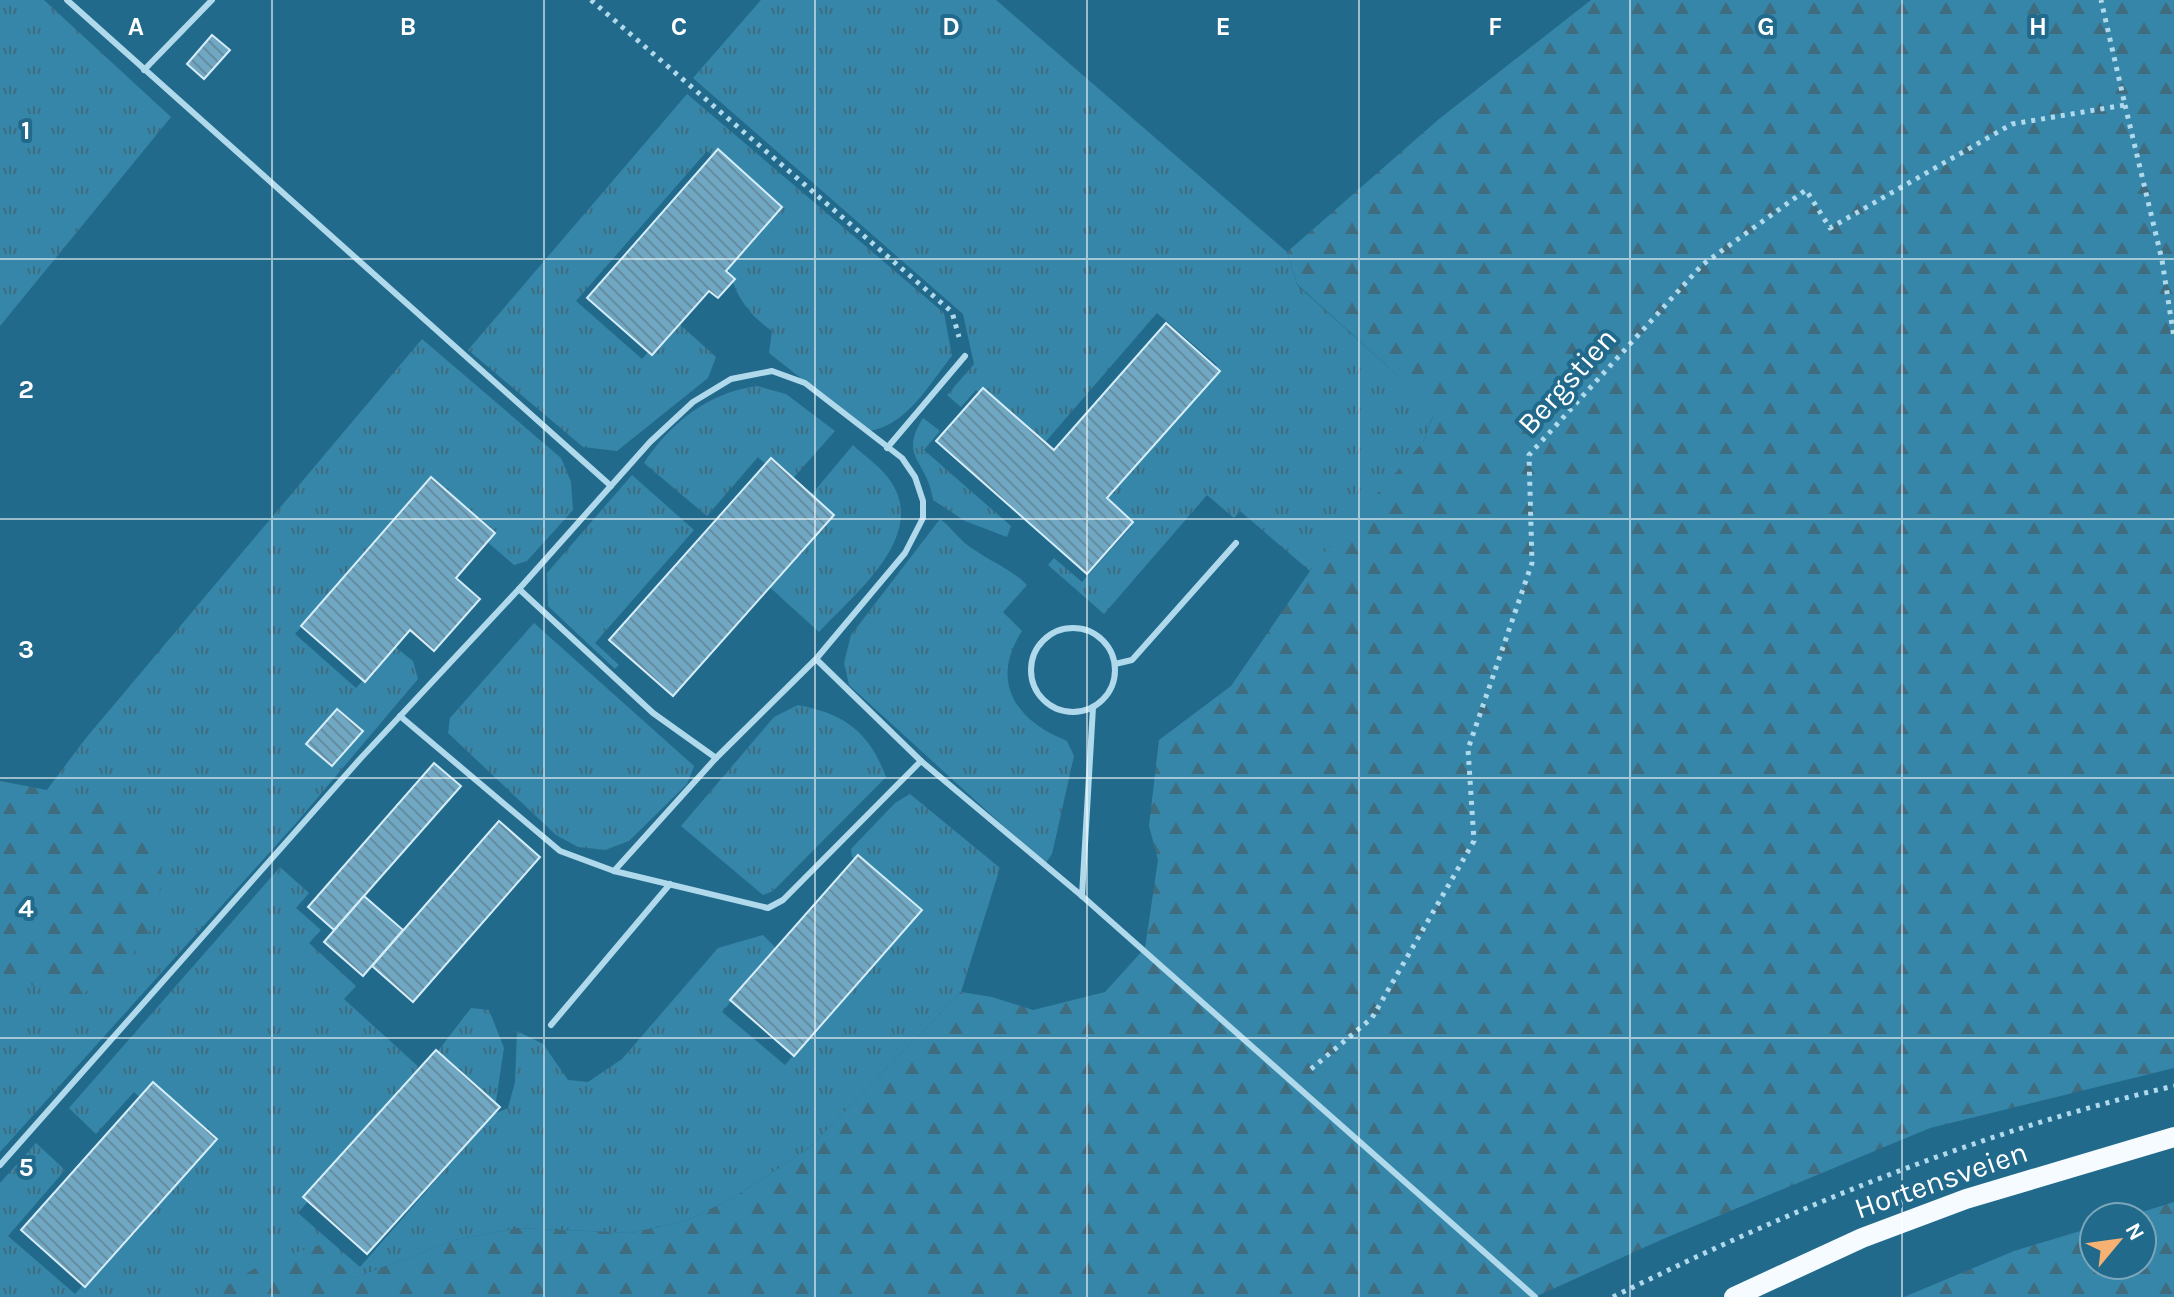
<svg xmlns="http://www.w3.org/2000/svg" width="2174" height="1297" font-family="Karla,sans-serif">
  <defs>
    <pattern id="grass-tufts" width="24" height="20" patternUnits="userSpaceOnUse" patternTransform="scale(2)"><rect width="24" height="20" fill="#3686a9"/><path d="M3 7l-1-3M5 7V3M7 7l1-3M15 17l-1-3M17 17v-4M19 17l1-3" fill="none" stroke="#406c7f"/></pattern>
    <pattern id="forest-firs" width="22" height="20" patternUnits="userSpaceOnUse" patternTransform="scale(2)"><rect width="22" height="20" fill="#3686a9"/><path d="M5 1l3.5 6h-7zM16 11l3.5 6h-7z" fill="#406c7f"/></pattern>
    <pattern id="building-back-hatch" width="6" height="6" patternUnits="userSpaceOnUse" patternTransform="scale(2)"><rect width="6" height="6" fill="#70a8c3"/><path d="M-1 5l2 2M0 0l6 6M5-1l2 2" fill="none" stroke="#658c9f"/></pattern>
  </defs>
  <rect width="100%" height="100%" fill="#226a8c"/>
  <g fill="url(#grass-tufts)">
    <path d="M0,0H44L171,117L0,326Z"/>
    <path d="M761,0H996L1287,252L1297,285L1395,373L1433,416L1423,442L1310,571L1240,511L1234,518L1207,495L1104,614L1048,565L1054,558L1082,582L1132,526L1101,499L1217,365L1157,313L1041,447L976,390L961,407L947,395L974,364L963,314L693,78Z"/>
    <path d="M687,94L944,313L952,356C928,385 907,426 868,431L769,353L772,331C747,314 733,292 727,262L773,209L707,151L576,301L642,359L676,321L716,357L708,378L617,451L583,447L468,350Z"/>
    <path d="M422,339L561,458L571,482L573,510L527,561L514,565L424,487L295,634L356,688L394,646L413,661L418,679L297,822L0,1152V852L86,738Z"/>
    <path d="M757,386L786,394L835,431L788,484L758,457L707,516L644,463C670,423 709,392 757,386Z"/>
    <path d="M923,418L940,431L924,450L1011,526L1007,537L965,521L933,500C927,459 898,458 923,418Z"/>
    <path d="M853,445C863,455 876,463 885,474C935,531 855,593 819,632L765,583L807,500Z"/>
    <path d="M632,475L694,530L595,643L619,665L615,669L548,606L547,573Z"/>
    <path d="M940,519C952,528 960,541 973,549C994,564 1007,566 1027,585L1003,612L1022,631C989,682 1016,721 1067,741L1074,756L1052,854L1045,864L849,685L844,663L851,635Z"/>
    <path d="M534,623L694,766L687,784L629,841L605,850L578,847L556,835L448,733L450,718Z"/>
    <path d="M798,705C845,714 869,732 886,777L773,891L763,895L681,826L774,717Z"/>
    <path d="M910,794L1000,868L961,992L809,1148L732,1199L685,1221L631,1233L518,1228L455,1240L354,1278L207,1297H0V1183L36,1143L65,1170L8,1236L75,1294L200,1151L134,1092L96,1134L69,1108L280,867L309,893L296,908L321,930L309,943L356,986L344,999L422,1070L298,1213L360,1267L493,1115L431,1060L471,1008L489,1010L504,1048L494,1114L508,1108L515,1082L517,1031L543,1044L568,1080L588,1082L622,1059L718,948L763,935L776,948L722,1012L785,1065L915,911L852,857L851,849L895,803Z"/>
  </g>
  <g fill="url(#forest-firs)">
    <path d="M1591,0H2174V1068L1930,1128L1663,1239L1535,1297H208L262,1264L319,1245L354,1278L455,1240L518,1228L631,1233L685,1221L732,1199L809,1148L961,992L992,997L1033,1010L1105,992L1145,948L1158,860L1149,826L1159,740L1231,686L1317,561L1423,442L1433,417L1395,373L1297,284L1287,252L1439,119Z"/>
    <path d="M0,781L120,804L162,837C163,865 161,910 147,935C133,960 95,986 72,1001L0,972Z"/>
    <path d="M2174,1202V1297H1904L2014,1251L2094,1227V1265H2142V1217H2126Z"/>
  </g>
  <g fill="url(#building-back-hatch)" stroke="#d5edf8" stroke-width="2">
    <path d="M212,35L230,50L204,79L187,64Z"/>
    <path d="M718,149L782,207L726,271L735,279L718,298L709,291L652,355L587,298Z"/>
    <path d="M1166,323L1220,371L1107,498L1133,522L1087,574L936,441L983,388L1054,450Z"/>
    <path d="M771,458L834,515L673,696L609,640Z"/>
    <path d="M431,477L495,533L456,578L480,599L434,651L410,630L365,682L301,626Z"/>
    <path d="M337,709L363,731L332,766L306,744Z"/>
    <path d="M434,763L461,786L334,930L308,907Z"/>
    <path d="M499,821L540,857L413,1002L372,966Z"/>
    <path d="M858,855L922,910L794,1056L730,1000Z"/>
    <path d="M364,896L403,930L363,976L324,942Z"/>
    <path d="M436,1050L500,1107L367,1254L303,1197Z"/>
    <path d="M153,1082L217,1139L85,1287L21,1230Z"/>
  </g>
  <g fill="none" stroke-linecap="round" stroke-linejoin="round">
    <g stroke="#b0d9eb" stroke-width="5" stroke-dasharray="4 6" stroke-linecap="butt">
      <path d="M591,0L952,312L959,337"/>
      <path d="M2125,105L2162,260L2174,338"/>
      <path d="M1311,1069L1372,1018L1474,841L1468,749L1532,563L1529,455L1702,265L1806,190L1830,228L2012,124L2125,105L2101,0"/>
      <path d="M1613,1297C1791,1209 1980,1131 2174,1086"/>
    </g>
    <g stroke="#b0d9eb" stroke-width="6">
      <path d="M67,0L611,486"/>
      <path d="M144,70L212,0"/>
      <path d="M887,448L965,356"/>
      <circle cx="1073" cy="670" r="42"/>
      <path d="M816,659L905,553L923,518V501L915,477L902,458L805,383L772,371L731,379L693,402L650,442L519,589L653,713L716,758L816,659L921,761L1082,896L1535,1297"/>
      <path d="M1115,664L1132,660L1236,543"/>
      <path d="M400,716L560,851L614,871L768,908L783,900L921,761"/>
      <path d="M614,871L716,758"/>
      <path d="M1082,896L1093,707"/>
      <path d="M551,1025L670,884"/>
      <path d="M0,1165L360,759L519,589"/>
    </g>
    <path stroke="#f5fbfe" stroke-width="20" d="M1734,1297L1862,1238L1966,1199L2174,1137"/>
  </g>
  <path fill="none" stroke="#fff" stroke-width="2" stroke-opacity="0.55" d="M272,0V1297M544,0V1297M815,0V1297M1087,0V1297M1359,0V1297M1630,0V1297M1902,0V1297M0,259H2174M0,519H2174M0,778H2174M0,1038H2174"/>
  <g text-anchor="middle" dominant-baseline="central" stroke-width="8" stroke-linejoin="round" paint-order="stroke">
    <g font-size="30" fill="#fff" stroke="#226a8c">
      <text transform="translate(1567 381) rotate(-48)">Bergstien</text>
      <text transform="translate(1941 1180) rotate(-19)">Hortensveien</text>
    </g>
  </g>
  <g font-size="26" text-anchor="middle" font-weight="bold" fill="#fff" stroke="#226a8c" stroke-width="8" stroke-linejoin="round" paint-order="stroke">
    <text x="136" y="35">A</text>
    <text x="408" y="35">B</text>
    <text x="679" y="35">C</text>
    <text x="951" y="35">D</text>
    <text x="1223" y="35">E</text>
    <text x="1495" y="35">F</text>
    <text x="1766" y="35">G</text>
    <text x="2038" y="35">H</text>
    <text x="26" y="139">1</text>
    <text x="26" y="398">2</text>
    <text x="26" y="658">3</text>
    <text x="26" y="917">4</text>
    <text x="26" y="1176">5</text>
  </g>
  <g transform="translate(2118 1241) rotate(61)"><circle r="38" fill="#226a8c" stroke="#7aa6ba" stroke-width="2"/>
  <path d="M0-6L14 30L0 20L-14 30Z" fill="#f7b173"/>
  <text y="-12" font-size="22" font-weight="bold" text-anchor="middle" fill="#ffffff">N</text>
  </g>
</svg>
